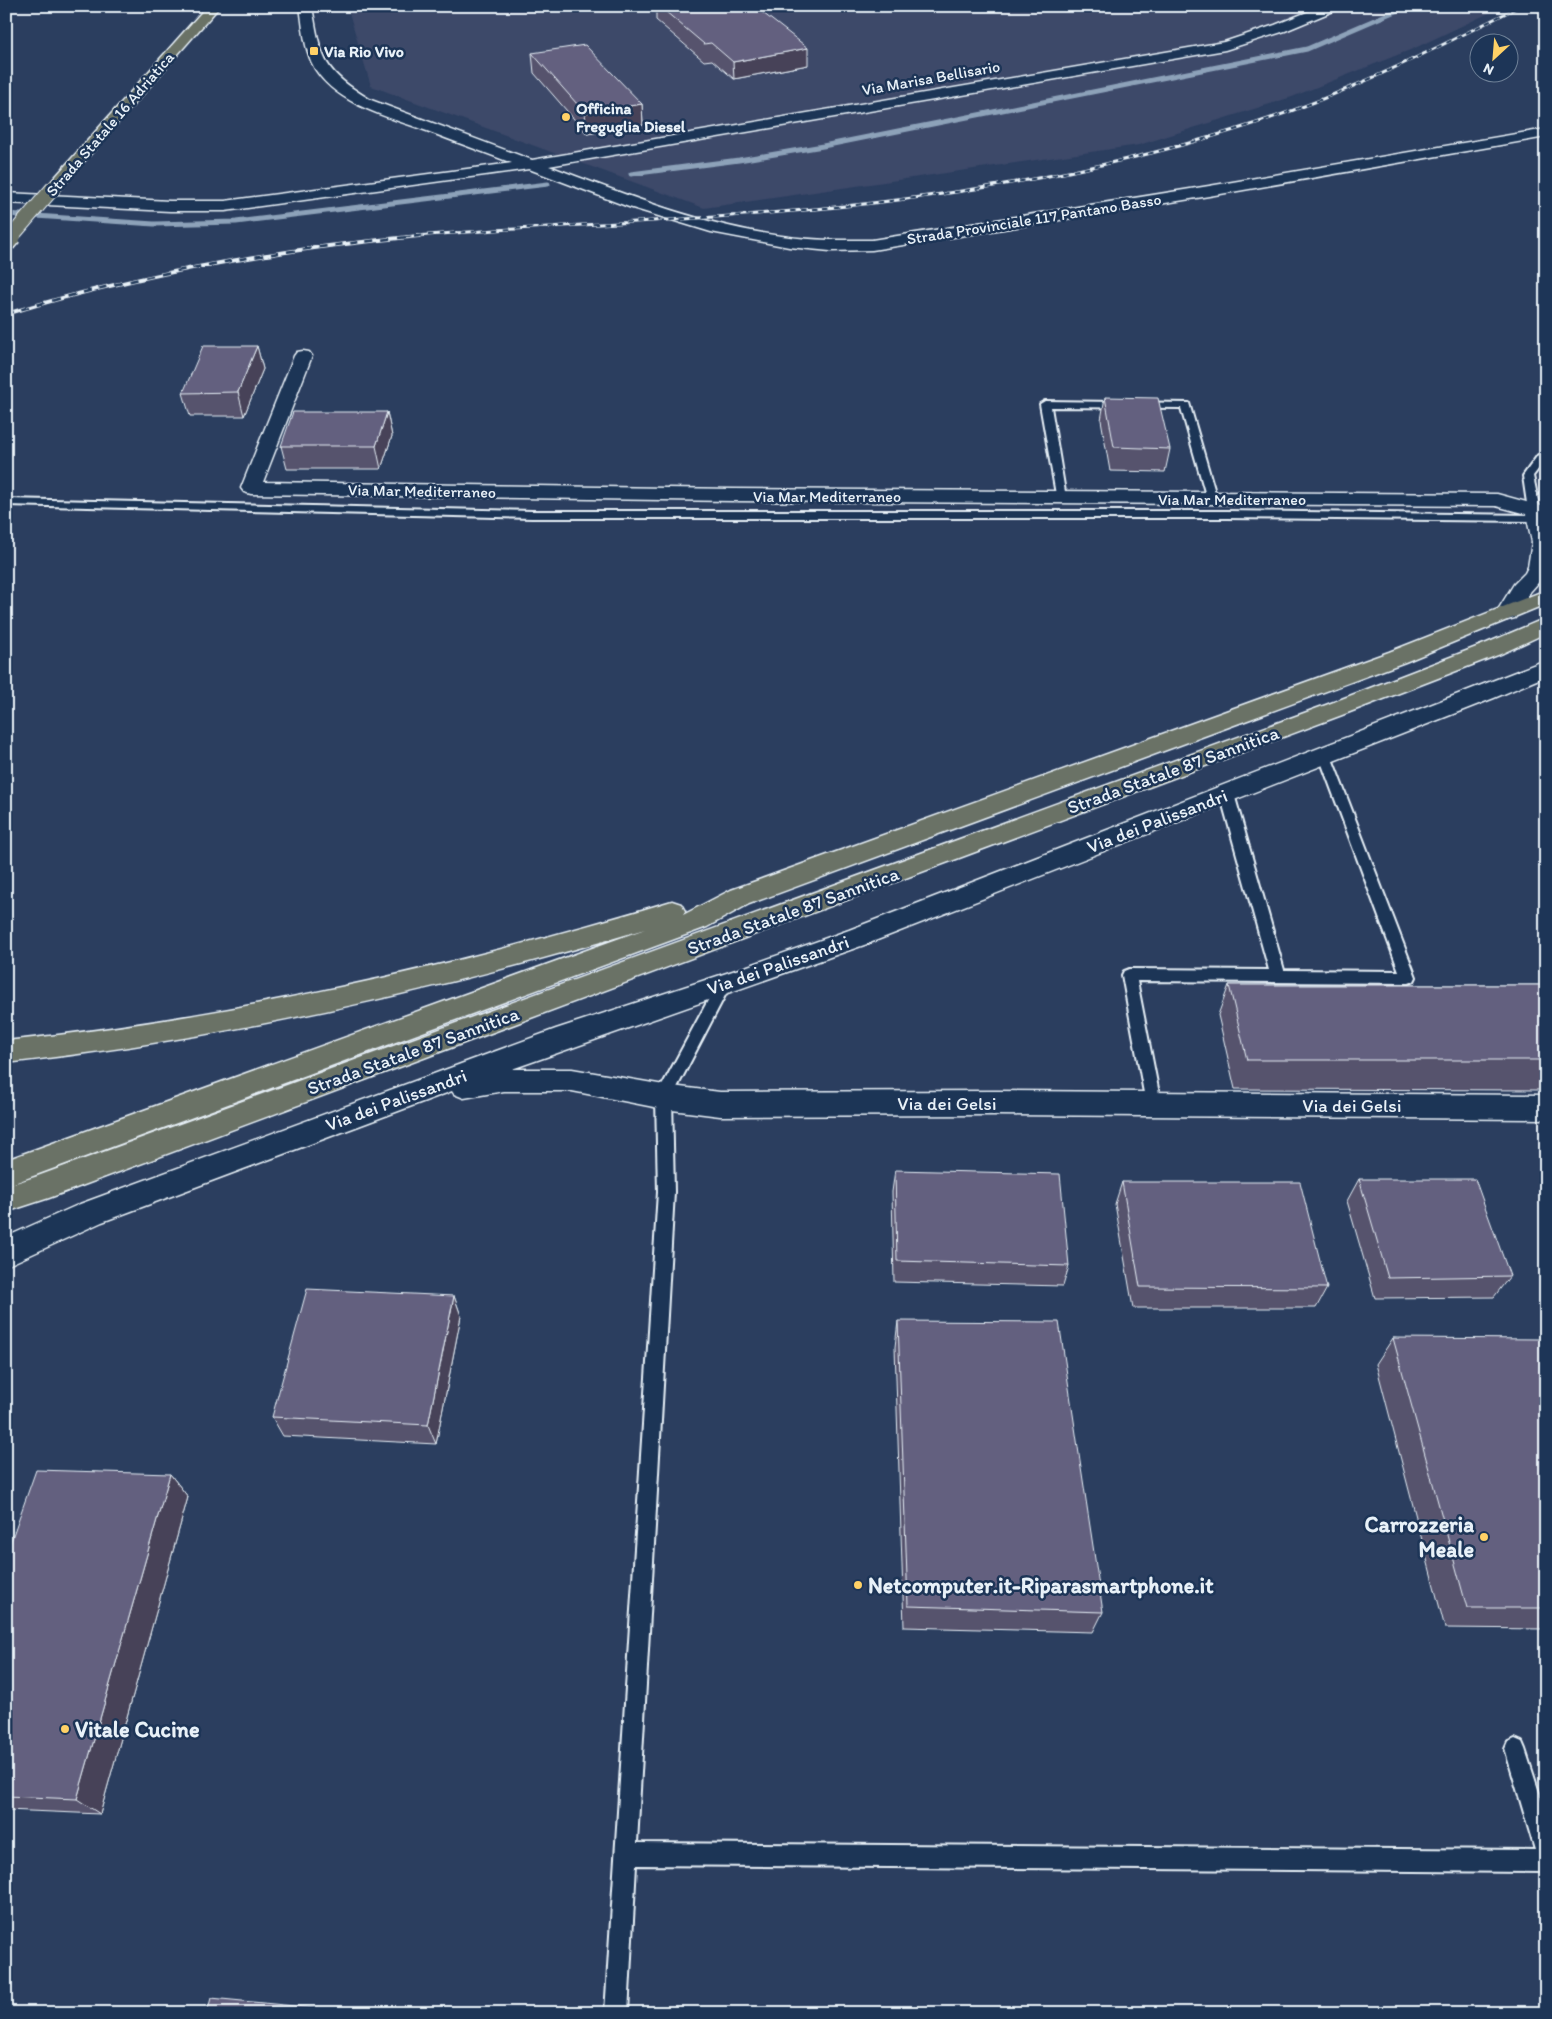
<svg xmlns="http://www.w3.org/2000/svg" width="1552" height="2019" font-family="Itim,sans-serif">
  <rect width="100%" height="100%" fill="#2b3e5f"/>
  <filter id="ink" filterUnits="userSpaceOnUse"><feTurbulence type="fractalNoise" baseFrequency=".02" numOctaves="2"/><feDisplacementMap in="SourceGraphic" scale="10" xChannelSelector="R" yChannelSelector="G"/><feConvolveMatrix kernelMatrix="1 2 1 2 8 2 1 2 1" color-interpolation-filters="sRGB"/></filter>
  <g filter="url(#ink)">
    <path fill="#3c4869" d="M347,6H1504L1415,48L1292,97L1139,145L704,208L371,86Z"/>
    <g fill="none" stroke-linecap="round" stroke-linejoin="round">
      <g stroke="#8da2b9" stroke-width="5">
        <path d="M631,174L739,160L823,146L1307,49L1407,6"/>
        <path d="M6,214L154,224L236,222L548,184"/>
      </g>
      <defs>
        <g id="service">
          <path d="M1045,401L1189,403L1217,499L1212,502L1207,499L1181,408L1051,407L1066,498L1065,500H1057L1040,404Z"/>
          <path d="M1546,452V459L1533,476L1540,510L1534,513L1528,510L1523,476L1538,455Z"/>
          <path d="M6,499L532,511H1226L1538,515L1544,518L1538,521L1226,518H532L6,505Z"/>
          <path d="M1325,752L1330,753L1331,756L1416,977L1414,981L1409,983L1137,981L1161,1104L1159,1109L1153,1110L1147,1109L1122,975L1124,971L1129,969L1269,970L1220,794L1222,791H1232L1234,794L1284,970L1399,971L1319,756L1320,753Z"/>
          <path d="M724,978L729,980L731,984L672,1097L674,1192L637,1843L1535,1850L1505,1749L1508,1742L1515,1739L1522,1742L1525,1749L1546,1814V1872L636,1865L628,2013H605L658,1192L656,1097L719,980Z"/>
        </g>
        <g id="minor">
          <path d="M303,351L309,352L312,356L263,482L733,489L1497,494L1541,506L1546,514V574L1530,592L1515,618L1507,620L1499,618L1496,613L1514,584L1525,573L1528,567L1532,542L1526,514L1496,506L733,501L251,494L244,492L241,488L294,356L297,352Z"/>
          <path d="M1546,660V676L1494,698L867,944L512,1069H572L664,1085L720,1092L997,1091L1546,1095V1119L997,1115L720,1116L664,1109L572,1091H504L464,1098L454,1094L452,1091L102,1222L6,1266V1237L80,1204L556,1029L745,967L849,930Z"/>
        </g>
        <path id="tertiary" d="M300,6H312C321,60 323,71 371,100L532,160L1224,42L1275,25L1322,6H1339L1338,9L1285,31L1225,50L549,166C627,195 705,227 789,237C816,241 844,240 872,240L1209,186L1546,129V137L1209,196L872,250L830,251L789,247L711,232L629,207L529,169L225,211H170L6,203V193L170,201H225L512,163C484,152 455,142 427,131C389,117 338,105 315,69C304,50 303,27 300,6Z"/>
        <path id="primary" d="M207,6H220L59,190H49L46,187L49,184Z"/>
        <g id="trunk">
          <path d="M1546,590V604L1405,662L749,904L707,927L6,1186V1160L645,929C436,991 223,1039 6,1063V1041C232,1017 455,967 672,901L681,904L685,911L683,915L731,890L1389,652Z"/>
          <path d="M1546,618V633L1503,653L1342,715L49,1198L6,1212V1186L35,1177L1326,705L1487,643Z"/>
        </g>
      </defs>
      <use href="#service" stroke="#e8f1f8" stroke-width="4"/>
      <use href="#minor" stroke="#e8f1f8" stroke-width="3"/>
      <use href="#tertiary" stroke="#e8f1f8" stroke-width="3"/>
      <use href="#primary" stroke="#e8f1f8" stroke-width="3"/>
      <use href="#trunk" stroke="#e8f1f8" stroke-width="3"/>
      <use href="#service" fill="#1d3557" fill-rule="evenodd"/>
      <use href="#minor" fill="#1d3557" fill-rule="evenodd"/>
      <use href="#tertiary" fill="#1d3557" fill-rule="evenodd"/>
      <use href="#primary" fill="#6a7266" fill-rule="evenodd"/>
      <use href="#trunk" fill="#6a7266" fill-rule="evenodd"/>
      <defs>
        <path id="rail-far1" d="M406,237C526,226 648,223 769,213C925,201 1084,176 1234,130C1335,100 1427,53 1520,6"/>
        <path id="rail" d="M6,314C141,273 279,249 419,236"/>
      </defs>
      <use href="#rail-far1" stroke="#e8f1f8" stroke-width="3"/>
      <use href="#rail" stroke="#e8f1f8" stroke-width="4"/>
      <use href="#rail-far1" stroke="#1d3557" stroke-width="2" stroke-dasharray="5.5" stroke-linecap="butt"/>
      <use href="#rail" stroke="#1d3557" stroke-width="2.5" stroke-dasharray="8" stroke-linecap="butt"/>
      <defs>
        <path id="primary-bridge-far1" d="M11,237L54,187"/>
        <path id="primary-bridge" d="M6,243L12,236"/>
      </defs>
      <use href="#primary-bridge-far1" stroke="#e8f1f8" stroke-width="16" stroke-linecap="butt"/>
      <use href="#primary-bridge" stroke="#e8f1f8" stroke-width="21" stroke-linecap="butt"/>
      <use href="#primary-bridge-far1" stroke="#6a7266" stroke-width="14"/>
      <use href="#primary-bridge" stroke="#6a7266" stroke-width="18"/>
    </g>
    <g fill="#56536d" stroke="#e8f1f8">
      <path d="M656,6H754L808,65L734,79L712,60L704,61L656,20Z"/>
      <path d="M532,53L642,104L643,125L587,134L534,73Z"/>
      <path d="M257,346L263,369L244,416H190L183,393Z"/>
      <path d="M1105,397L1170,449L1165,472L1110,471L1101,420Z"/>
      <path d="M387,412L392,436L381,469H287L281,446Z"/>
      <path d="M1229,985H1546V1090L1235,1089L1218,1015Z"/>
      <path d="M895,1170L1069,1266L1063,1286L894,1282L892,1192Z"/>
      <path d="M1359,1179L1510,1276L1494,1297L1375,1298L1347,1201Z"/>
      <path d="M1122,1182L1327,1288L1316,1308H1133L1115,1204Z"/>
      <path d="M454,1296L461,1316L436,1444L283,1436L272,1417Z"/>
      <path d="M898,1321L1103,1612L1093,1632L904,1627L895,1347Z"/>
      <path d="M1393,1338L1546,1354V1629L1445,1628L1376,1364Z"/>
      <path d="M170,1474L188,1497L100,1814L6,1810V1555Z"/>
    </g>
    <g fill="#464359" stroke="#e8f1f8">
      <path d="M808,48V65L734,79L733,62Z"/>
      <path d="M642,104L643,125L587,134L585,113Z"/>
      <path d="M257,346L263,369L244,416L238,392Z"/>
      <path d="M387,412L392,436L381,469L376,446Z"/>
      <path d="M454,1296L461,1316L436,1444L428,1425Z"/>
      <path d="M170,1474L188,1497L100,1814L77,1799Z"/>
    </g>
    <g fill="#64607f" stroke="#e8f1f8">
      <path d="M659,6H754L808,48L733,62L711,43L704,44Z"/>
      <path d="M585,45L642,104L585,113L532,53Z"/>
      <path d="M203,346H257L238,392L183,393Z"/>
      <path d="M1105,397L1158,398L1170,449L1114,447Z"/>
      <path d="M293,412H387L376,446H281Z"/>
      <path d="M1229,985H1546V1060H1247Z"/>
      <path d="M895,1170L1060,1174L1069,1266L897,1261Z"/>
      <path d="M1359,1179H1475L1510,1276L1388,1278Z"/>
      <path d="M1122,1182H1300L1327,1288L1140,1287Z"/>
      <path d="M307,1289L454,1296L428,1425L272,1417Z"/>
      <path d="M898,1321L1059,1322L1103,1612L908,1606Z"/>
      <path d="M1393,1338L1541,1339L1546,1354V1608H1467Z"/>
      <path d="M36,1470L170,1474L77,1799L6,1796V1555Z"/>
      <path d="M211,1998L367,2013H207Z"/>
    </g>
  </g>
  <g fill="#ffd166" stroke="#1d3557" stroke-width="2">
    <rect x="309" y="46" width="10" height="10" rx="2.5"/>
    <circle cx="566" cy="117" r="5"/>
    <circle cx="1484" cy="1537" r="5"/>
    <circle cx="858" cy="1585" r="5"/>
    <circle cx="65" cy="1729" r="5"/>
  </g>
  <g text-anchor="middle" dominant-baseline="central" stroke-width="5" stroke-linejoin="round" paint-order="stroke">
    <g font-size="16" font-weight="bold" fill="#e8f1f8" stroke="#1d3557" text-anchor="start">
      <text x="324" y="51">Via Rio Vivo</text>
      <text x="576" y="108">Officina<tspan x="576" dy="18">Freguglia Diesel</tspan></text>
    </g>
    <g font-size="16" fill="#e8f1f8" stroke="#1d3557">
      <text transform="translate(931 78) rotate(-10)">Via Marisa Bellisario</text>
      <text transform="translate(110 124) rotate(-49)">Strada Statale 16 Adriatica</text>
      <text transform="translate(1034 219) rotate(-9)">Strada Provinciale 117 Pantano Basso</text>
      <text transform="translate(422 491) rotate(1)">Via Mar Mediterraneo</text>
      <text x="827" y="496">Via Mar Mediterraneo</text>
      <text x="1232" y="499">Via Mar Mediterraneo</text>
    </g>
    <g font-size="19" fill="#e8f1f8" stroke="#1d3557">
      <text transform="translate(1173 770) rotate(-20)">Strada Statale 87 Sannitica</text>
      <text transform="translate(1157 821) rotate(-21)">Via dei Palissandri</text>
      <text transform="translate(793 911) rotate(-20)">Strada Statale 87 Sannitica</text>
      <text transform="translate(778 965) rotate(-19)">Via dei Palissandri</text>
      <text transform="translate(413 1051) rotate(-20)">Strada Statale 87 Sannitica</text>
      <text transform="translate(396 1100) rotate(-20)">Via dei Palissandri</text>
      <text x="947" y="1103">Via dei Gelsi</text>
      <text x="1352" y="1105">Via dei Gelsi</text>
    </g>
    <g font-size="22" font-weight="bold" fill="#e8f1f8" stroke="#1d3557" text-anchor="start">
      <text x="1474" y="1524" text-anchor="end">Carrozzeria<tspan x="1474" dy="25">Meale</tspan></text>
      <text x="868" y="1585">Netcomputer.it-Riparasmartphone.it</text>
      <text x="75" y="1729">Vitale Cucine</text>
    </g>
  </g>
  <rect width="1552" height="2019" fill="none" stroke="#1d3557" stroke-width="25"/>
  <rect x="12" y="12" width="1527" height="1994" fill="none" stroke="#e8f1f8" stroke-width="2" filter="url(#ink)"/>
  <g transform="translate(1494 58) rotate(206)"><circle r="24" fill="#1d3557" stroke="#6e8097"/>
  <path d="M0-4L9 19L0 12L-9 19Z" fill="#ffd166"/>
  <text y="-8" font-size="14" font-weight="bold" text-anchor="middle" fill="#e8f1f8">N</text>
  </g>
</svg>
